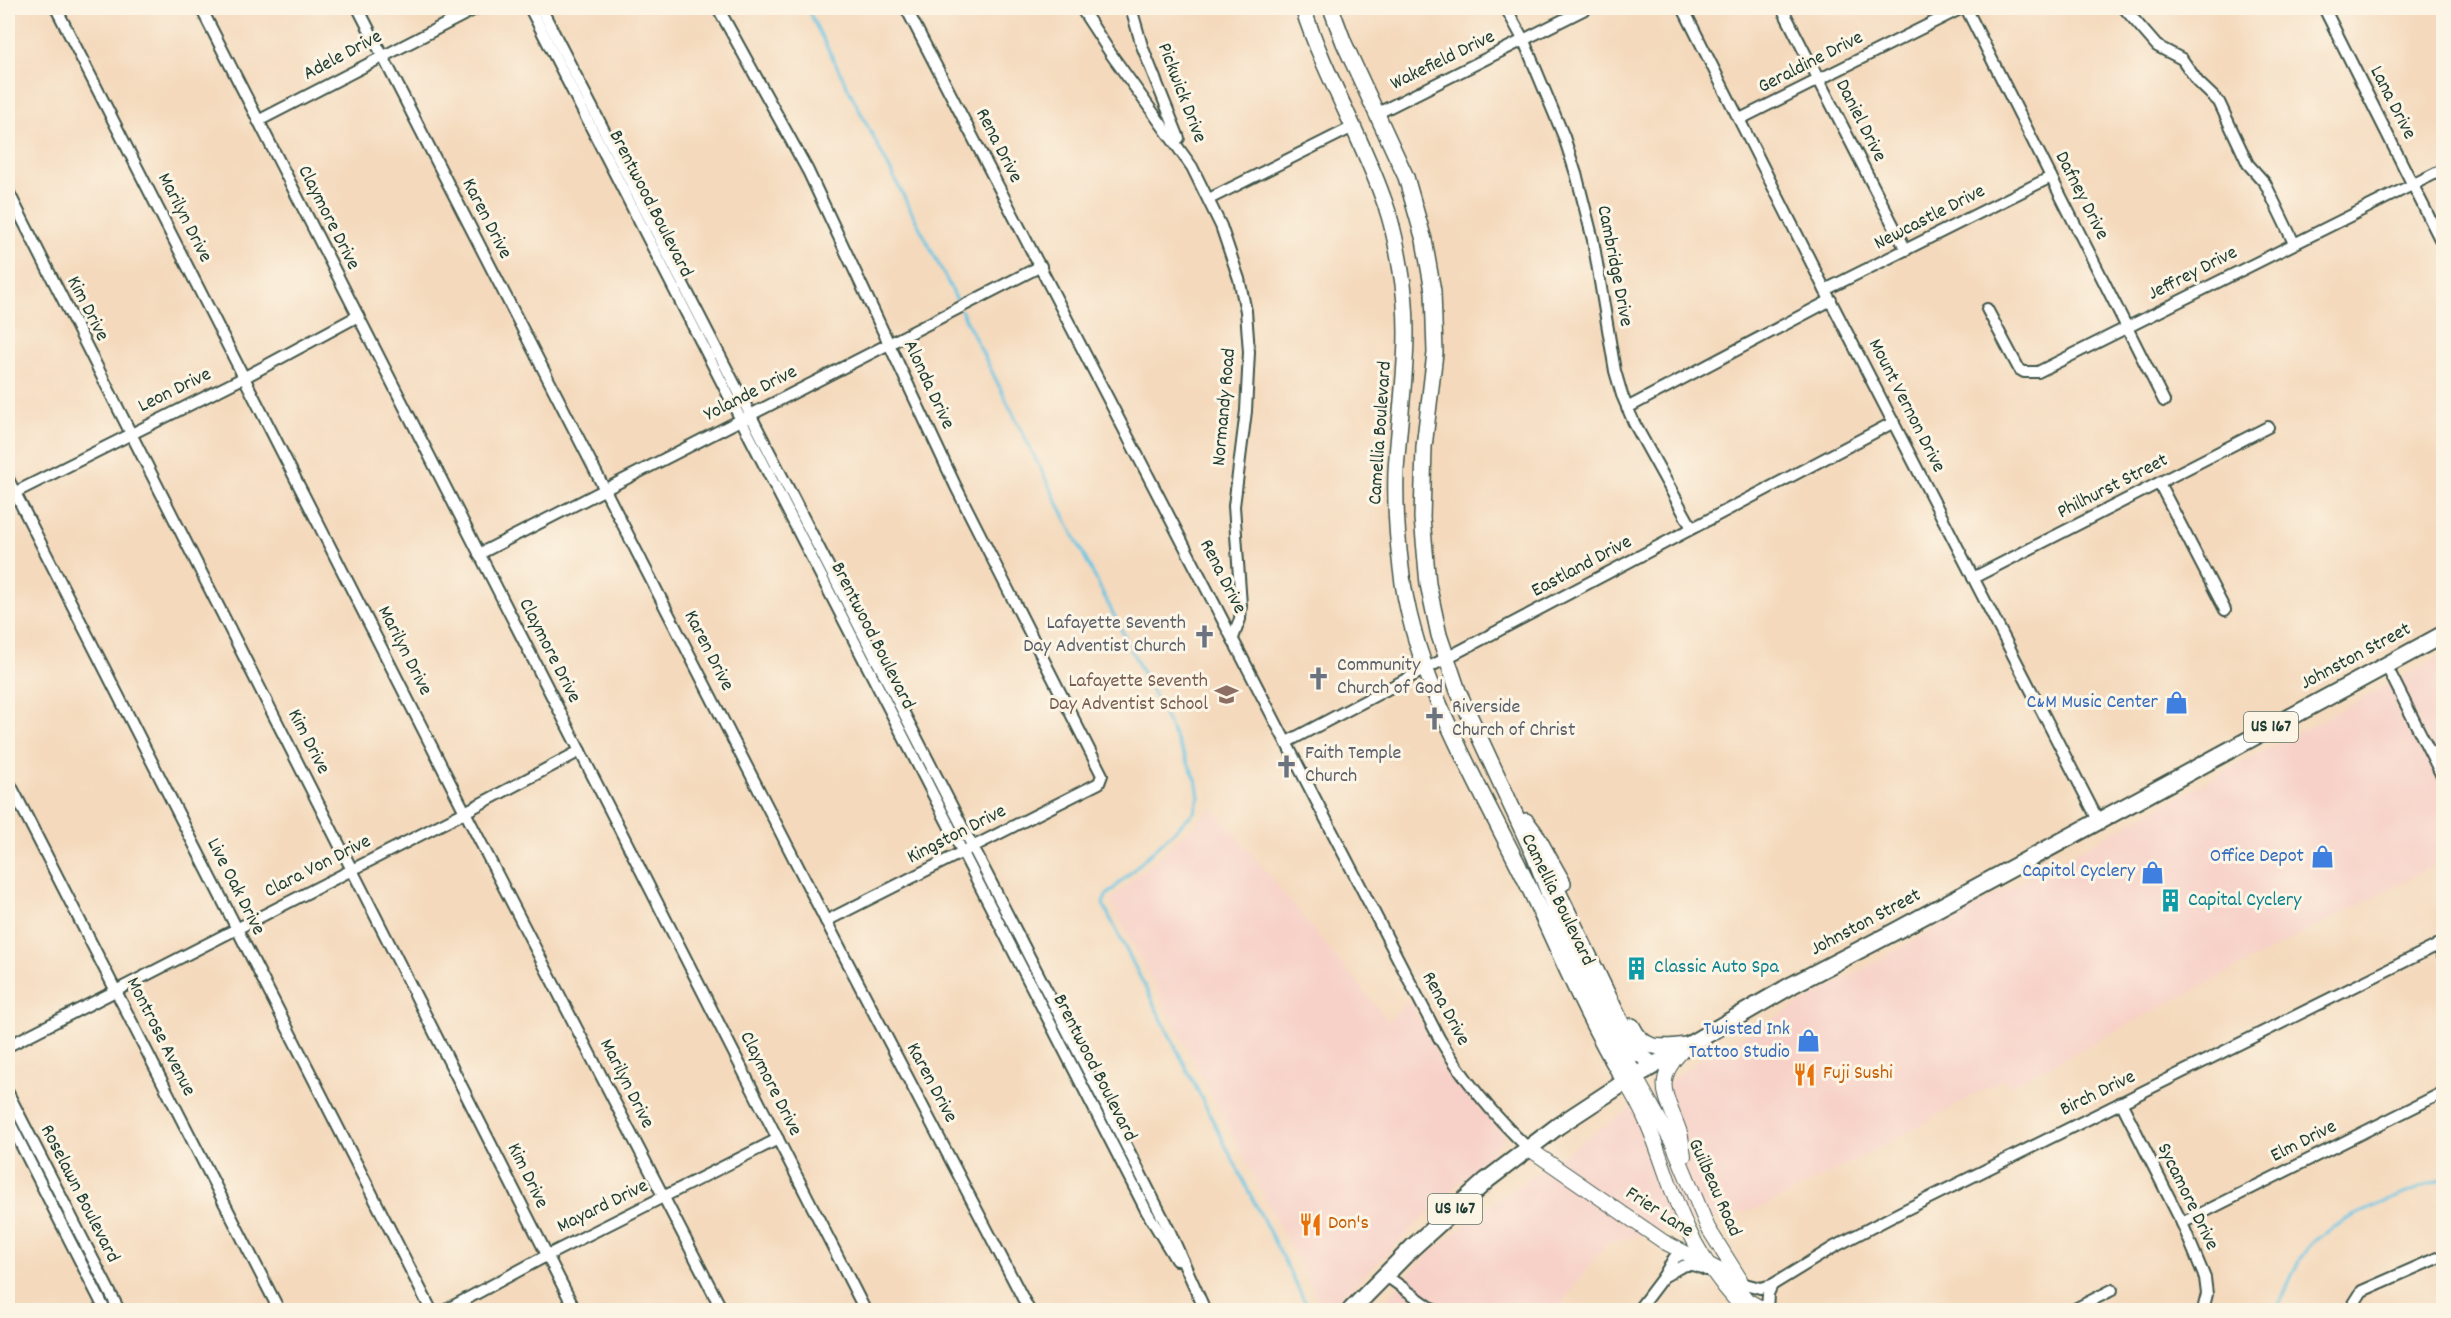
<svg xmlns="http://www.w3.org/2000/svg" width="2451" height="1318" font-family="Dekko,sans-serif">
  <rect width="100%" height="100%" fill="#fcf5e5"/>
  <filter id="ink" filterUnits="userSpaceOnUse"><feTurbulence type="fractalNoise" baseFrequency=".0167" numOctaves="2"/><feDisplacementMap in="SourceGraphic" scale="12" xChannelSelector="R" yChannelSelector="G"/><feConvolveMatrix kernelMatrix="1 2 1 2 8 2 1 2 1" color-interpolation-filters="sRGB"/></filter>
  <filter id="wash" filterUnits="userSpaceOnUse"><feTurbulence type="fractalNoise" baseFrequency=".008" numOctaves="4" result="noise"/><feDisplacementMap in="SourceGraphic" scale="24" xChannelSelector="R" yChannelSelector="G"/><feGaussianBlur stdDeviation="1.35" result="paint"/><feColorMatrix in="noise" values="0 0 0 0 0 0 0 0 0 0 0 0 0 0 0 0 0 1.4 0 .05"/><feComposite in="paint" operator="in"/></filter>
  <g filter="url(#wash)">
    <rect width="100%" height="100%" fill="#f4d9bc"/>
    <g fill="#f7d1c8">
      <path d="M2443,655V861L2010,1086L2003,1079L1874,1151L1761,1208L1606,1243L1557,1310H1377L1424,1258L1490,1205L1700,1060L1981,903Z"/>
      <path d="M1213,807L1388,1021L1410,1000L1443,1067L1506,1137L1329,1310H1323L1110,900Z"/>
    </g>
    <g fill="none" stroke-linecap="round" stroke-linejoin="round">
      <g stroke="#63c3e2" stroke-width="3">
        <path d="M807,8L959,304"/>
        <path d="M961,310L1196,779L1199,797L1194,812L1106,896L1103,904L1309,1310"/>
        <path d="M2277,1310C2286,1291 2294,1265 2308,1248C2333,1217 2406,1195 2444,1178"/>
      </g>
    </g>
  </g>
  <g filter="url(#ink)">
    <g fill="none" stroke-linecap="round" stroke-linejoin="round">
      <defs>
        <g id="minor">
          <path d="M56,8L465,812L722,1310"/>
          <path d="M201,8L865,1310"/>
          <path d="M358,8L826,921L1029,1310"/>
          <path d="M530,8L1147,1212L1176,1260"/>
          <path d="M541,8L1103,1100L1170,1232L1205,1310"/>
          <path d="M718,8L808,171L956,487L1102,775L1099,783L826,921"/>
          <path d="M906,8L1439,1038C1464,1080 1493,1115 1528,1148"/>
          <path d="M1081,8L1111,54L1192,167L1221,226L1239,279L1246,311L1249,352L1246,411L1234,506L1241,605L1240,619L1233,638"/>
          <path d="M1131,8L1142,46L1179,138"/>
          <path d="M1506,8L1524,41L1564,137L1577,177L1593,240L1615,371L1622,395L1634,423L1692,528"/>
          <path d="M1683,8L1825,290L2098,820"/>
          <path d="M1782,8L1906,250"/>
          <path d="M1966,8L2164,401"/>
          <path d="M2124,8L2157,46L2182,59L2198,82L2219,102L2248,164L2265,183L2294,243"/>
          <path d="M2324,8L2444,247"/>
          <path d="M1378,113L1587,8"/>
          <path d="M1740,119L1962,8"/>
          <path d="M258,121L477,8"/>
          <path d="M8,191L575,1310"/>
          <path d="M1209,199L1353,127"/>
          <path d="M1825,290L2051,177"/>
          <path d="M1987,309L2019,369L2024,372H2038L2444,169"/>
          <path d="M1627,408L1831,300"/>
          <path d="M8,479L431,1310"/>
          <path d="M2159,483L2225,610"/>
          <path d="M8,496L245,377L358,316"/>
          <path d="M479,554L1041,266"/>
          <path d="M1973,578L2268,427"/>
          <path d="M2386,665L2444,780"/>
          <path d="M1287,742L1894,422"/>
          <path d="M8,780L279,1310"/>
          <path d="M2437,945L2444,958"/>
          <path d="M8,1046L465,812L580,751"/>
          <path d="M8,1093L119,1310"/>
          <path d="M2121,1102L2182,1223L2205,1278L2207,1294L2203,1310"/>
          <path d="M8,1119L105,1310"/>
          <path d="M2182,1223L2444,1092"/>
          <path d="M1385,1275L1434,1310"/>
          <path d="M1663,1277C1681,1268 1684,1259 1706,1270"/>
          <path d="M1745,1284L1760,1288L1772,1285L1834,1247L1901,1212L2444,942"/>
          <path d="M446,1310L546,1256L778,1139"/>
          <path d="M1638,1310L1663,1277L1674,1258L1685,1253"/>
          <path d="M1767,1310L1768,1294L1772,1285"/>
          <path d="M2073,1310L2112,1290"/>
          <path d="M2350,1310L2362,1291L2444,1255"/>
        </g>
        <g id="tertiary">
          <path d="M1681,1052C1651,1084 1669,1099 1680,1133C1682,1140 1683,1149 1684,1156"/>
          <path d="M1635,1076L1673,1144L1708,1228L1740,1279"/>
          <path d="M1625,1082C1657,1131 1663,1176 1687,1227C1702,1258 1721,1286 1745,1310"/>
          <path d="M1528,1148L1664,1242L1725,1273L1747,1300L1765,1310"/>
        </g>
        <g id="secondary">
          <path d="M1303,8C1324,74 1360,133 1383,198C1392,221 1397,246 1401,271C1413,338 1400,403 1396,471C1395,503 1397,536 1401,568C1413,678 1479,784 1526,881C1558,948 1586,1018 1625,1082"/>
          <path d="M1331,8L1344,43L1406,177L1424,240L1433,291L1435,353L1424,447L1422,518L1428,584L1439,635L1458,691L1534,855L1570,948L1635,1076"/>
          <path d="M1526,821L1535,833L1563,883"/>
          <path d="M1551,877L1631,1043L1637,1052L1653,1065"/>
          <path d="M1632,1026C1645,1053 1662,1047 1688,1045"/>
        </g>
        <path id="primary" d="M1351,1310L1413,1247L1487,1180L1558,1126L1625,1082L1792,985L1894,932L2444,634"/>
      </defs>
      <use href="#minor" stroke="#3f5448" stroke-width="14"/>
      <use href="#tertiary" stroke="#3f5448" stroke-width="16"/>
      <use href="#secondary" stroke="#3f5448" stroke-width="18"/>
      <use href="#primary" stroke="#3f5448" stroke-width="20"/>
      <use href="#minor" stroke="#fff" stroke-width="10"/>
      <use href="#tertiary" stroke="#fff" stroke-width="14"/>
      <use href="#secondary" stroke="#fff" stroke-width="15"/>
      <use href="#primary" stroke="#fff" stroke-width="16"/>
    </g>
  </g>
  <defs>
    <symbol id="church-bare" viewBox="-9 -9 18 18"><path d="M-1.2-6h2.4v3.5h3.3v2.4h-3.3V6h-2.4V-.1h-3.3v-2.4h3.3Z" fill="#6b7280" stroke="#fcf5e5" stroke-width="2.5" paint-order="stroke"/></symbol>
    <symbol id="school-bare" viewBox="-9 -9 18 18"><path d="M0-5L7-2L0 1L-7-2ZM-4 1L0 2.5L4 1V4Q0 6-4 4Z" fill="#8d6e63" stroke="#fcf5e5" stroke-width="2.5" paint-order="stroke"/></symbol>
    <symbol id="shop-bare" viewBox="-9 -9 18 18"><path d="M-5-2.5h2.3a2.7 3.5 0 0 1 5.4 0H5L5.5 6h-11ZM-1.5-2.5h3a1.5 2.3 0 0 0-3 0Z" fill="#3f7fe0" stroke="#fcf5e5" stroke-width="2.5" paint-order="stroke"/></symbol>
    <symbol id="building-bare" viewBox="-9 -9 18 18"><path d="M-4-6H4V6H1V3H-1V6H-4ZM-2.5-4.3h1.7v1.8h-1.7ZM.8-4.3h1.7v1.8H.8ZM-2.5-1h1.7V.8h-1.7ZM.8-1h1.7V.8H.8Z" fill="#0f9aa8" stroke="#fcf5e5" stroke-width="2.5" paint-order="stroke"/></symbol>
    <symbol id="restaurant-bare" viewBox="-9 -9 18 18"><path d="M-5-6h1v4h1v-4h1v4h1v-4h1v5L-1.5 .5V6h-2V.5L-5-1ZM5-6V6H3V1.5H1.5Q1.5-4 5-6Z" fill="#e8710a" stroke="#fcf5e5" stroke-width="2.5" paint-order="stroke"/></symbol>
  </defs>
  <g fill-rule="evenodd">
    <use href="#church-bare" x="1188" y="620" width="33" height="33"/>
    <use href="#church-bare" x="1302" y="662" width="33" height="33"/>
    <use href="#school-bare" x="1210" y="678" width="33" height="33"/>
    <use href="#shop-bare" x="2160" y="686" width="33" height="33"/>
    <use href="#church-bare" x="1418" y="702" width="33" height="33"/>
    <use href="#church-bare" x="1270" y="750" width="33" height="33"/>
    <use href="#shop-bare" x="2306" y="840" width="33" height="33"/>
    <use href="#shop-bare" x="2136" y="856" width="33" height="33"/>
    <use href="#building-bare" x="2154" y="884" width="33" height="33"/>
    <use href="#building-bare" x="1620" y="952" width="33" height="33"/>
    <use href="#shop-bare" x="1792" y="1024" width="33" height="33"/>
    <use href="#restaurant-bare" x="1788" y="1058" width="33" height="33"/>
    <use href="#restaurant-bare" x="1294" y="1208" width="33" height="33"/>
  </g>
  <g text-anchor="middle" dominant-baseline="central" stroke-width="6" stroke-linejoin="round" paint-order="stroke">
    <g fill="#fcf5e5" stroke="#617469" stroke-width="1.5">
      <rect x="2244" y="712" width="54" height="30" rx="4.5"/>
      <rect x="1428" y="1194" width="54" height="30" rx="4.5"/>
    </g>
    <g font-size="18" font-weight="bold" fill="#1f3d34">
      <text x="2271" y="727">US 167</text>
      <text x="1455" y="1209">US 167</text>
    </g>
    <g font-size="20" fill="#1f3d34" stroke="#fcf5e5">
      <text transform="translate(343 56) rotate(-28)">Adele Drive</text>
      <text transform="translate(1443 61) rotate(-26)">Wakefield Drive</text>
      <text transform="translate(1811 63) rotate(-27)">Geraldine Drive</text>
      <text transform="translate(1181 93) rotate(69)">Pickwick Drive</text>
      <text transform="translate(2392 103) rotate(63)">Lana Drive</text>
      <text transform="translate(1860 121) rotate(63)">Daniel Drive</text>
      <text transform="translate(998 146) rotate(63)">Rena Drive</text>
      <text transform="translate(2081 196) rotate(63)">Dafney Drive</text>
      <text transform="translate(650 204) rotate(63)">Brentwood Boulevard</text>
      <text transform="translate(184 218) rotate(63)">Marilyn Drive</text>
      <text transform="translate(328 218) rotate(63)">Claymore Drive</text>
      <text transform="translate(1930 218) rotate(-27)">Newcastle Drive</text>
      <text transform="translate(486 219) rotate(63)">Karen Drive</text>
      <text transform="translate(1614 266) rotate(79)">Cambridge Drive</text>
      <text transform="translate(2193 274) rotate(-27)">Jeffrey Drive</text>
      <text transform="translate(87 309) rotate(63)">Kim Drive</text>
      <text transform="translate(928 385) rotate(65)">Alonda Drive</text>
      <text transform="translate(175 391) rotate(-26)">Leon Drive</text>
      <text transform="translate(751 394) rotate(-27)">Yolande Drive</text>
      <text transform="translate(1906 406) rotate(63)">Mount Vernon Drive</text>
      <text transform="translate(1225 407) rotate(-85)">Normandy Road</text>
      <text transform="translate(1381 433) rotate(-86)">Camellia Boulevard</text>
      <text transform="translate(2113 487) rotate(-27)">Philhurst Street</text>
      <text transform="translate(1582 567) rotate(-28)">Eastland Drive</text>
      <text transform="translate(1222 577) rotate(63)">Rena Drive</text>
      <text transform="translate(872 636) rotate(63)">Brentwood Boulevard</text>
      <text transform="translate(404 651) rotate(63)">Marilyn Drive</text>
      <text transform="translate(549 651) rotate(63)">Claymore Drive</text>
      <text transform="translate(708 651) rotate(63)">Karen Drive</text>
      <text transform="translate(2356 657) rotate(-28)">Johnston Street</text>
      <text transform="translate(308 742) rotate(63)">Kim Drive</text>
      <text transform="translate(957 835) rotate(-27)">Kingston Drive</text>
      <text transform="translate(318 867) rotate(-27)">Clara Von Drive</text>
      <text transform="translate(235 887) rotate(63)">Live Oak Drive</text>
      <text transform="translate(1557 900) rotate(64)">Camellia Boulevard</text>
      <text transform="translate(1866 923) rotate(-28)">Johnston Street</text>
      <text transform="translate(1445 1009) rotate(62)">Rena Drive</text>
      <text transform="translate(160 1037) rotate(63)">Montrose Avenue</text>
      <text transform="translate(1094 1068) rotate(63)">Brentwood Boulevard</text>
      <text transform="translate(931 1083) rotate(62)">Karen Drive</text>
      <text transform="translate(626 1084) rotate(63)">Marilyn Drive</text>
      <text transform="translate(770 1084) rotate(63)">Claymore Drive</text>
      <text transform="translate(2098 1094) rotate(-26)">Birch Drive</text>
      <text transform="translate(2304 1142) rotate(-27)">Elm Drive</text>
      <text transform="translate(527 1176) rotate(64)">Kim Drive</text>
      <text transform="translate(1714 1188) rotate(66)">Guilbeau Road</text>
      <text transform="translate(79 1194) rotate(63)">Roselawn Boulevard</text>
      <text transform="translate(2187 1197) rotate(64)">Sycamore Drive</text>
      <text transform="translate(603 1207) rotate(-26)">Mayard Drive</text>
      <text transform="translate(1659 1213) rotate(33)">Frier Lane</text>
    </g>
    <g font-size="20" fill="#5b616d" stroke="#fcf5e5" text-anchor="start">
      <text x="1186" y="624" text-anchor="end">Lafayette Seventh<tspan x="1186" dy="23">Day Adventist Church</tspan></text>
      <text x="1337" y="666">Community<tspan x="1337" dy="23">Church of God</tspan></text>
      <text x="1452" y="708">Riverside<tspan x="1452" dy="23">Church of Christ</tspan></text>
      <text x="1305" y="754">Faith Temple<tspan x="1305" dy="23">Church</tspan></text>
    </g>
    <g font-size="20" fill="#785e54" stroke="#fcf5e5" text-anchor="end">
      <text x="1208" y="682">Lafayette Seventh<tspan x="1208" dy="23">Day Adventist School</tspan></text>
    </g>
    <g font-size="20" fill="#366cbe" stroke="#fcf5e5" text-anchor="end">
      <text x="2158" y="703">C&amp;M Music Center</text>
      <text x="2304" y="857">Office Depot</text>
      <text x="2135" y="872">Capitol Cyclery</text>
      <text x="1790" y="1030">Twisted Ink<tspan x="1790" dy="23">Tattoo Studio</tspan></text>
    </g>
    <g font-size="20" fill="#0d838f" stroke="#fcf5e5" text-anchor="start">
      <text x="2188" y="901">Capital Cyclery</text>
      <text x="1654" y="968">Classic Auto Spa</text>
    </g>
    <g font-size="20" fill="#c56008" stroke="#fcf5e5" text-anchor="start">
      <text x="1823" y="1074">Fuji Sushi</text>
      <text x="1328" y="1224">Don's</text>
    </g>
  </g>
  <rect width="2451" height="1318" fill="none" stroke="#fcf5e5" stroke-width="30"/>
</svg>
